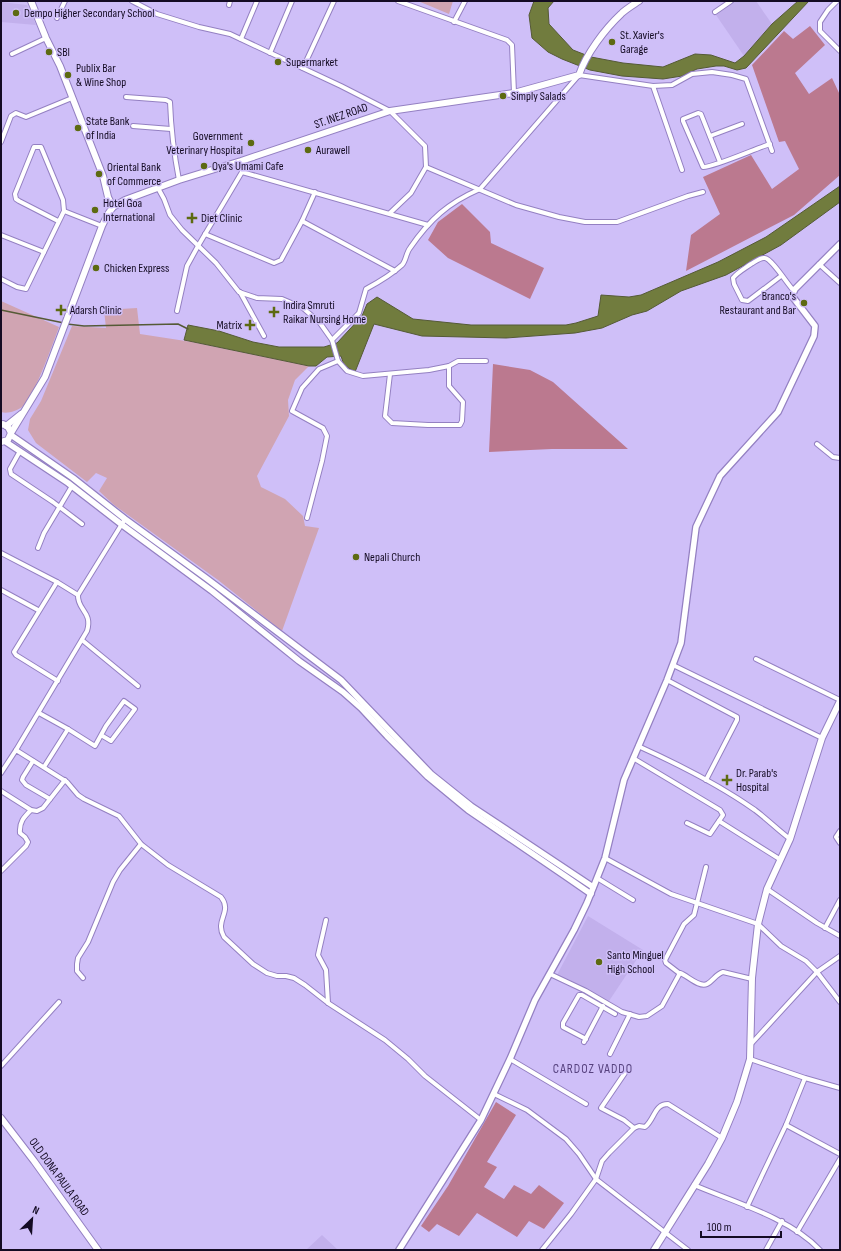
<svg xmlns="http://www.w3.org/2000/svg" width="841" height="1251" font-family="'Sofia Sans Condensed',sans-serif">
  <rect width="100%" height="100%" fill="#cfbff8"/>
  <g fill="#c2b0ec">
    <path d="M736,1H756L772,24L744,56L716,15Z"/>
    <path d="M1,2L27,5L36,25L1,22Z"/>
    <path d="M588,916L643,950L607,1004L557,975Z"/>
    <path d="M322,1235L338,1250H306Z"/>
  </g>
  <g fill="#d0a4b2">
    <path d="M418,1H453L449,14Z"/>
    <path d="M1,301L59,327C53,343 34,398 22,407C16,411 8,414 1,412Z"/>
    <path d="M137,308L140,334L192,342L309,366L295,380L288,400L289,416L257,476L261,487L285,499L303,516L305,526L319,528L282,631L218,580L114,505L99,491L107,478L96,473L87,482L36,443L28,430L30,419L41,401L72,326L106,328L104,310Z"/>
  </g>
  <g fill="#bb798f">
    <path d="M810,26L825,45L795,73L809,94L832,78L840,95V175L794,215L686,271L691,235L720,214L703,177L751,155L772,189L799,169L785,141L779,142L752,65L784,31L793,39Z"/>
    <path d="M462,204L490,232L491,243L544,268L530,299L448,258L428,240L438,222Z"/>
    <path d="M493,364L530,370L553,382L628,449H552L489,452Z"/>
    <path d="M496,1102L516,1115L487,1162L497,1167L484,1187L504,1199L514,1185L531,1194L539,1185L564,1203L544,1229L529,1221L517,1237L477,1213L459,1236L437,1224L429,1232L421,1226L448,1186Z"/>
  </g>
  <g fill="#717c3e" stroke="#555a36">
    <path d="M534,1H554L548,8L549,24L573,50L591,57L623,63L663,67L695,54L711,55L735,63L744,56L772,24L798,1H809L746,68L737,70L724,66H716L697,69L682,76L663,79L622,76L590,70L562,59L548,52L532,38L529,15Z"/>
    <path d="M840,186V202L781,245L726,275L681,291L647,311L632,315L602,328L575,333L506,338L422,336L374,324L355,372L344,365L341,356L327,357L316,366H309L184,340L188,325L219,331L253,342L279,347H324L337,343L362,316L367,304L377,297L413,319L471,325H566L576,323L598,316L601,295L629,297L641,295L718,262L766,237Z"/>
  </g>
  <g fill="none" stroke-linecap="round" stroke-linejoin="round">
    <g stroke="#555a36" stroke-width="1.5">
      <path d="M1,310L64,323"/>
      <path d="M67,324L84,326L178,324L188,329"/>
    </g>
    <defs>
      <g id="minor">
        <path d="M132,1L157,14L199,27L230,34L341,86L390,111L425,146L426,167L411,193L390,213"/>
        <path d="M398,1L507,40L512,45L514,93"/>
        <path d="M837,1L828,10L820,22V31L840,51"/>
        <path d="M229,5L230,1"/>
        <path d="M715,12L731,1"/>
        <path d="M57,18L65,1"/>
        <path d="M454,22L465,1"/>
        <path d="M241,39L257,1"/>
        <path d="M270,53L292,1"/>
        <path d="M12,54L46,38"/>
        <path d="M303,68L334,1"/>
        <path d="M653,86L672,85L692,74L712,72L732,75L746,79L772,151"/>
        <path d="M126,97L166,100L170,102C171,129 174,154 179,180"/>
        <path d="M133,126L171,129"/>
        <path d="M710,136L742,124"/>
        <path d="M1,142L11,116L16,113L26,117L72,98"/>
        <path d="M720,162L701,114L698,113L683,119V121L703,167C712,168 757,148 770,144"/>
        <path d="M426,167L516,205L559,217L585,222H617L688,196L703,192"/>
        <path d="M242,172L428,225"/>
        <path d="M158,188L164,199L170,215L182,230L216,263L239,292L257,298L282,299L303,308L320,323L332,340L338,361L347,371L363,376L429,370L449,366L458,361H486"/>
        <path d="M64,211L102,226"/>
        <path d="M302,221L395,271"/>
        <path d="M205,234L274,263L281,260L302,221L315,192"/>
        <path d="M1,235L44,252"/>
        <path d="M819,264L840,283"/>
        <path d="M781,276L748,301L742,300L734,284L733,278C738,272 744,269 751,264C755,262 760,257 765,258C772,259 788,285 794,291"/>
        <path d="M1,279L17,287L26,289L64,211L63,200L41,147H34L15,194L16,199L19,201L58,221"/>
        <path d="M240,292L264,336"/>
        <path d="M177,311L187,266L198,246L242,172L241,161"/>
        <path d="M332,340L359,313L366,289C379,282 391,275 402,265C406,261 406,253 410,248C430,219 448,203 480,189L579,75L653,86L682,170"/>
        <path d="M390,374L385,416L392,423L428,425H460L462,421L463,402L449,386V366"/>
        <path d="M817,444L833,457L840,458"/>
        <path d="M20,451L10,469L11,474L53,502L82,524"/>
        <path d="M307,518L322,461L327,436L323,428L292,411L302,388L319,369L338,361"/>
        <path d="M38,548L44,533L72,486"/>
        <path d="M1,553L57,582L78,595"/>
        <path d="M57,582L14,652L16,655L58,681"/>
        <path d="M1,590L38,610"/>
        <path d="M82,640L138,686"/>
        <path d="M756,659L840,700"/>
        <path d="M673,665L822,738"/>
        <path d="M667,680L737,717V720L706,780"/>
        <path d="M39,713L68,729L95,746L106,726L124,701L135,709L111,741L101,735"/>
        <path d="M638,746C678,764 718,784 755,810C767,819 778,830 790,839"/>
        <path d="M16,750L87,631C93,612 77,610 78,595L125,519"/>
        <path d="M633,758L720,810L723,815L710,834L687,823"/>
        <path d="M33,761L23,777L22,780L26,785L50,799"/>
        <path d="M44,767L68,729"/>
        <path d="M1,773L16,750L67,782L78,795L84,799L119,816L141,844L168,865L221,897C233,912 214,920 224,937L253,964L267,973L277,976H286L294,978L305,985L328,1003L385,1040L408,1059L425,1076L481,1120"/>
        <path d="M1,791L31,810L37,811L43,808L65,780"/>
        <path d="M719,821L781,860"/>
        <path d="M840,831L836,837L840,843"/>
        <path d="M605,858L671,894L758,924L781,946L806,961L817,972L840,1002"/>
        <path d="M1,871L26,846L28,842L25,837L20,833C19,822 24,817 31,810"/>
        <path d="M597,878L633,900"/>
        <path d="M767,889L817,923L840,936"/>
        <path d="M326,920L318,955L326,970L328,1003"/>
        <path d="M825,928L840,900"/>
        <path d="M679,973L666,963L665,960L684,924L694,915L706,867"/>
        <path d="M550,974L586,991L622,1012L639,1017L647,1016L662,1006L680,973C687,975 699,988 707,984C713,981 716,974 723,972L752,979"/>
        <path d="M83,978L77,971V964L78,958L88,942L113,882L120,870L141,844"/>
        <path d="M586,1039L563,1027V1023L579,995H582L615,1014"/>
        <path d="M584,1042L603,1006"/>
        <path d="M751,1044L817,972L840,956"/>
        <path d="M610,1054L630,1014"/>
        <path d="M510,1059L586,1104"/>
        <path d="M750,1059L805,1078L840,1088"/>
        <path d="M1,1066L59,1002"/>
        <path d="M629,1067L601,1108L624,1120L634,1128"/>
        <path d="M494,1094L527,1110L566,1139L579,1154L596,1179"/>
        <path d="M786,1125L840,1154"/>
        <path d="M596,1179L602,1161L609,1153L634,1128L639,1126L645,1127C655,1119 654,1104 668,1104L722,1138"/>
        <path d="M694,1185C734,1202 790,1218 820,1250"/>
        <path d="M747,1207L786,1125L805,1078"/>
        <path d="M797,1232L840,1159"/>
        <path d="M542,1250L571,1214L596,1179L688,1250"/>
        <path d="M766,1250L782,1221"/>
      </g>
      <g id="tertiary">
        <path d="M11,435L73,478L125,519L206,578L341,680L431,774L471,806L593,887"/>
        <path d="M6,442L68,483L121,524L212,591L299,661L343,692L361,708L387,736L428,777L468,810L565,876L591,894"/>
        <path d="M399,1250L481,1120L510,1059L535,1000L574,930L587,903L605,858L624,780L667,680L681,643L696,527L720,476L778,412L814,336L815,326L792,296L795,289L840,244"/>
      </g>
      <g id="secondary">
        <path d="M113,207L125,200L179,180L241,161L390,111L514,93L579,75C586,54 605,29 621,14C626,9 633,5 639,1"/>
        <path d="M1,425L3,424L8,427L11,433L8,440L1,442"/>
        <path d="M6,426L21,414"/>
        <path d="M11,433L45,377L102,226L108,214L113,207L108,197L103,176L60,66L46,38L31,1"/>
        <path d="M1,1118L34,1161L98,1250"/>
        <path d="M654,1250L708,1164L722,1138L737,1102L750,1059L752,978L758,924L767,889L790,839L822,738L840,701"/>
      </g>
    </defs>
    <use href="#minor" stroke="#9480c2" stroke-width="6"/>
    <use href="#tertiary" stroke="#9480c2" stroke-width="8"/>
    <use href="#secondary" stroke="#9480c2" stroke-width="8"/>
    <use href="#minor" stroke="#fff" stroke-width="4"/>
    <use href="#tertiary" stroke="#fff" stroke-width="5.5"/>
    <use href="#secondary" stroke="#fff" stroke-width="6"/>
  </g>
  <g fill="#5d6a11" stroke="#cfbff8" stroke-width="1.5">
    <circle cx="16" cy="13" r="4"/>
    <circle cx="612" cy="42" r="4"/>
    <circle cx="49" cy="52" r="4"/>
    <circle cx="278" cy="62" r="4"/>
    <circle cx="68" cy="75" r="4"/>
    <circle cx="503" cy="96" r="4"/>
    <circle cx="78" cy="128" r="4"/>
    <circle cx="251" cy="143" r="4"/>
    <circle cx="308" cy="150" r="4"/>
    <circle cx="204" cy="166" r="4"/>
    <circle cx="99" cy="174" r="4"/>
    <circle cx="95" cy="210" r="4"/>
    <path d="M190 212h4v4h4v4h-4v4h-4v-4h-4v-4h4z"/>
    <circle cx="96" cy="268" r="4"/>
    <circle cx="804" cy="303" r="4"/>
    <path d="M59 304h4v4h4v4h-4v4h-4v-4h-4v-4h4z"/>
    <path d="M272 306h4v4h4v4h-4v4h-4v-4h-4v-4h4z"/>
    <path d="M248 319h4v4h4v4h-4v4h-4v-4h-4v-4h4z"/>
    <circle cx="356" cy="557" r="4"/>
    <path d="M725 774h4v4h4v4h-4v4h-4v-4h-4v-4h4z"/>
    <circle cx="599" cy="962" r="4"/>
  </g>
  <g text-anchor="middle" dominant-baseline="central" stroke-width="3" stroke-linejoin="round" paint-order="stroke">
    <g font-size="12" fill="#140b23" stroke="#cfbff8" text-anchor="start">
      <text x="24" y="13">Dempo Higher Secondary School</text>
      <text x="620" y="35">St. Xavier's<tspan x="620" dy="14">Garage</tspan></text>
      <text x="57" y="52">SBI</text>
      <text x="286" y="62">Supermarket</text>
      <text x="76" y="68">Publix Bar<tspan x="76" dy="14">&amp; Wine Shop</tspan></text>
      <text x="511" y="96">Simply Salads</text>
      <text x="86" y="121">State Bank<tspan x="86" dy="14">of India</tspan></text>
      <text x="243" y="136" text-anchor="end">Government<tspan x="243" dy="14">Veterinary Hospital</tspan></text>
      <text x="316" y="150">Aurawell</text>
      <text x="212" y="166">Oya's Umami Cafe</text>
      <text x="107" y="167">Oriental Bank<tspan x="107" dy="14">of Commerce</tspan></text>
      <text x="103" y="203">Hotel Goa<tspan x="103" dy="14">International</tspan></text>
      <text x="201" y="218">Diet Clinic</text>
      <text x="104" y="268">Chicken Express</text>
      <text x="796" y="296" text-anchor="end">Branco's<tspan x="796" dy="14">Restaurant and Bar</tspan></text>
      <text x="283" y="305">Indira Smruti<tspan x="283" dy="14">Raikar Nursing Home</tspan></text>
      <text x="70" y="310">Adarsh Clinic</text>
      <text x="242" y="325" text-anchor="end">Matrix</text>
      <text x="364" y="557">Nepali Church</text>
      <text x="736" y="773">Dr. Parab's<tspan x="736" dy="14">Hospital</tspan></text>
      <text x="607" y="955">Santo Minguel<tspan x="607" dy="14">High School</tspan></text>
    </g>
    <g font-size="12" fill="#140b23" stroke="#cfbff8">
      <text transform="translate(341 116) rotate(-19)">ST. INEZ ROAD</text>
      <text transform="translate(59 1177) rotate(54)">OLD DONA PAULA ROAD</text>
    </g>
    <g font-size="13" letter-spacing="1" fill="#57427f" stroke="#cfbff8">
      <text x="593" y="1069">CARDOZ VADDO</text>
    </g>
  </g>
  <rect width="841" height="1251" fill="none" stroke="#140b23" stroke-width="4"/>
  <g transform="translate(32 1219) rotate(25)" stroke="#cfbff8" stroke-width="3" paint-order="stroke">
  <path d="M0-3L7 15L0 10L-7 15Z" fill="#140b23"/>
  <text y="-6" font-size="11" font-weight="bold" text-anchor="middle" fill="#140b23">N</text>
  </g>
  <path d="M701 1231v6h80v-6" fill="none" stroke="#140b23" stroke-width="2"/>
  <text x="707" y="1231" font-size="12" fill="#140b23" stroke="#cfbff8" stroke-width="3" paint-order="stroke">100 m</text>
</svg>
